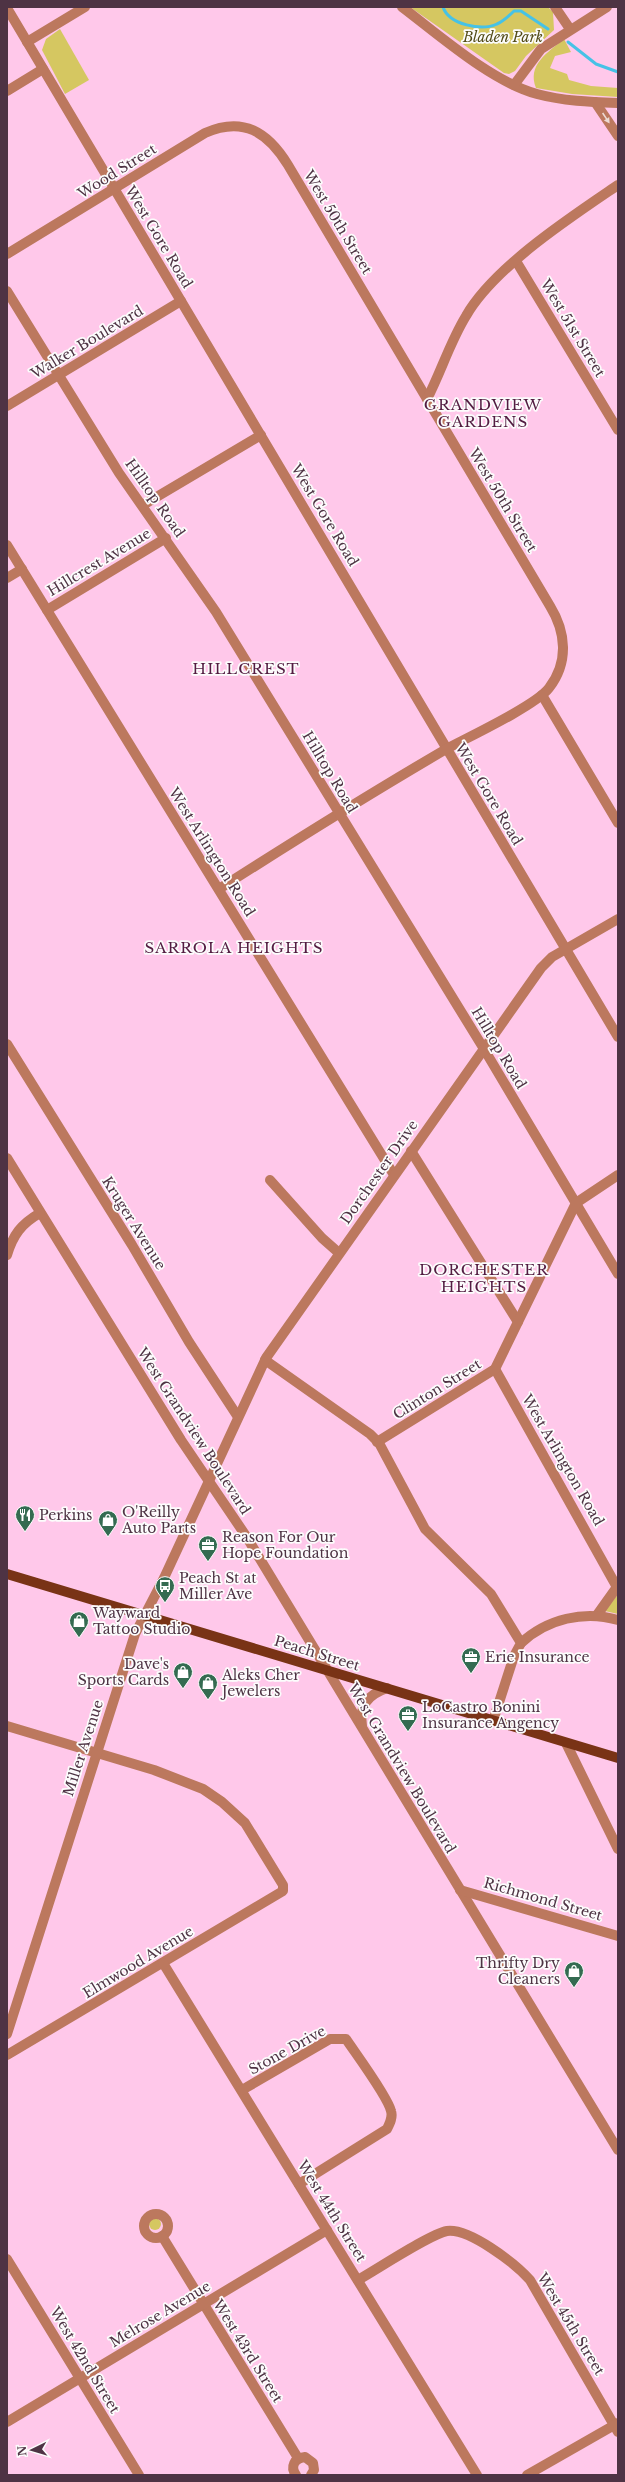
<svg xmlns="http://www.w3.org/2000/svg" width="625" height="2482" font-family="'Libre Baskerville',serif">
  <rect width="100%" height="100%" fill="#ffc8ea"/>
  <g fill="#d5c761">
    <path d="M410,7H548L553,12L554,30L526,56L515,71L509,74L504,73Z"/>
    <path d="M60,29L89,80L65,94L42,50L46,39Z"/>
    <path d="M564,39L571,52L555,56L550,68L567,74L569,80L591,86L618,88V97L572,94L536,88C527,65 547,53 564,39Z"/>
    <path d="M618,1594V1614L605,1611Z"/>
    <circle cx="155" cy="2224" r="6"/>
  </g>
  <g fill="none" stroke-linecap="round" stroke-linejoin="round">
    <g stroke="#46c2e6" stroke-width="3">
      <path d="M443,7C449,25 482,31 497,24C504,21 509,16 514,11H521L548,29"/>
      <path d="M568,42L596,64L618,72"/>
    </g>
    <g stroke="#bc785e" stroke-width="10">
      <path d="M402,7C439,35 492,82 537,94C563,101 591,102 618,103"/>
      <path d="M555,7L570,29"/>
      <path d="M7,8L618,1037"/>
      <path d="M27,42L85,7"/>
      <path d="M514,85L541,49L607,7"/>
      <path d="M7,91L43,69"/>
      <path d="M595,102L618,136"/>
      <path d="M7,254L205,133C243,116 268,132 288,165L550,606C566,632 569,662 549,688C536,705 471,736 448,748C371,793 294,841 219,889"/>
      <path d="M516,261L618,430"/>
      <path d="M7,291L119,473L216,612L484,1049L618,1274"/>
      <path d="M427,399C441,372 450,342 466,316C494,267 571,217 618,185"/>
      <path d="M7,406L181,301"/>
      <path d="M143,505L261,435"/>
      <path d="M7,545L394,1175"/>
      <path d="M7,578L22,569"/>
      <path d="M47,610L166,538"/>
      <path d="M542,695L618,823"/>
      <path d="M7,1044L132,1245L189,1342L238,1417"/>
      <path d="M411,1151L518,1322"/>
      <path d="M7,1158L181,1440L246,1536L618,2150"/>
      <path d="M270,1180L322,1238L339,1253"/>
      <path d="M7,1255C13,1235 21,1224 40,1213"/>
      <path d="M265,1360L370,1434L379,1443L425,1529L491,1594L521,1643L514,1656L493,1721"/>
      <path d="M495,1369L618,1589"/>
      <path d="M377,1442L495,1369L576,1203L618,1175"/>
      <path d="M597,1615L617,1587"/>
      <path d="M521,1643C547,1619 584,1610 618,1620"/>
      <path d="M7,1726L154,1770L203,1789L222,1802L245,1823L283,1885V1891L7,2055"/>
      <path d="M362,1726C359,1706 367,1695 387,1688"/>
      <path d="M566,1743L618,1849"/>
      <path d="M460,1890L618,1936"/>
      <path d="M163,1963L477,2475"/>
      <path d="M7,2034L135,1634L164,1578L266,1358L541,968L552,957L618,919"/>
      <path d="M242,2090L330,2039H346C356,2054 388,2097 391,2111C393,2117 390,2123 387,2129L299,2184"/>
      <circle cx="156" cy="2226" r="12"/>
      <path d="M162,2236L298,2458"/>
      <path d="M7,2259L139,2475"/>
      <path d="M358,2280C376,2270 430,2234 447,2231C469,2228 515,2263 530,2280L618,2432"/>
      <path d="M7,2422L327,2230"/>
      <path d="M296,2475C290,2467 294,2458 305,2457L313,2463L314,2470L311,2475"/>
      <path d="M527,2475L618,2423"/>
    </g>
    <path stroke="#793316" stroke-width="10" d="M7,1574L618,1758"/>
  </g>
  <defs><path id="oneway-solid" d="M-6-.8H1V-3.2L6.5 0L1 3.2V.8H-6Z"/></defs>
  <use fill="#ecdbd4" href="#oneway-solid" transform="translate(606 118) rotate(56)"/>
  <defs>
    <symbol id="restaurant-pin" viewBox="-11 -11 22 30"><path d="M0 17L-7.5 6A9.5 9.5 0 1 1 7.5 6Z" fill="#346b51" stroke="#fcfcfc"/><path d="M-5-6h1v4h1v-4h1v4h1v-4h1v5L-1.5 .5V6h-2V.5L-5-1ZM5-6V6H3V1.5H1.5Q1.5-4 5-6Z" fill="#fff"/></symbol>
    <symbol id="shop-pin" viewBox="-11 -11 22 30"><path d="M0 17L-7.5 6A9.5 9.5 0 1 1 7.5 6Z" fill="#346b51" stroke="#fcfcfc"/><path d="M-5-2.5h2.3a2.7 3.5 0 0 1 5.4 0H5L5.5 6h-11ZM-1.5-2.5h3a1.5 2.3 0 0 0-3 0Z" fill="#fff"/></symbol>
    <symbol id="office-pin" viewBox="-11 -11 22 30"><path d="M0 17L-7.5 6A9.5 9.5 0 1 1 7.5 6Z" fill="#346b51" stroke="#fcfcfc"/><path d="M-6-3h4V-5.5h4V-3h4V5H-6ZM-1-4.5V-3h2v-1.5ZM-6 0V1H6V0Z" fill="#fff"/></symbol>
    <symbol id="bus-pin" viewBox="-11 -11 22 30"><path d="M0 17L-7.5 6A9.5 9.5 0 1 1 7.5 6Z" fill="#346b51" stroke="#fcfcfc"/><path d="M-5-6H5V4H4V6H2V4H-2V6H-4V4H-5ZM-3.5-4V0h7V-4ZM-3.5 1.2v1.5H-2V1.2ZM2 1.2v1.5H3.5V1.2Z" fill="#fff"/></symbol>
  </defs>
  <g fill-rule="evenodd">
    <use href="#restaurant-pin" x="14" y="1504" width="22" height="30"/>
    <use href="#shop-pin" x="97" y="1509" width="22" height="30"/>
    <use href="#office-pin" x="197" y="1534" width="22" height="30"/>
    <use href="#bus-pin" x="154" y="1575" width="22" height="30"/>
    <use href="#shop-pin" x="68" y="1610" width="22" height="30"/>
    <use href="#office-pin" x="460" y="1646" width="22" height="30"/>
    <use href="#shop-pin" x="172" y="1661" width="22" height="30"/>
    <use href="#shop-pin" x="197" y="1672" width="22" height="30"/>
    <use href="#office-pin" x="397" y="1704" width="22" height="30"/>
    <use href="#shop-pin" x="563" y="1960" width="22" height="30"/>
  </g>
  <g text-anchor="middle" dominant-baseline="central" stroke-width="3.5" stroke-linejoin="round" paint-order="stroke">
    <g font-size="14" font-style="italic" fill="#524b17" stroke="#fcfcfc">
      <text x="503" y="37">Bladen Park</text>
    </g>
    <g font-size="14" fill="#4e3344" stroke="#fcfcfc">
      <text transform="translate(117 171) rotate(-32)">Wood Street</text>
      <text transform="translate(338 222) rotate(59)">West 50th Street</text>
      <text transform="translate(159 237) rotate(59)">West Gore Road</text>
      <text transform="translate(573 328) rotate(59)">West 51st Street</text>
      <text transform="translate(87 342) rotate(-31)">Walker Boulevard</text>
      <text transform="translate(155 498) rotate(55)">Hilltop Road</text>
      <text transform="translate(503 500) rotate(59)">West 50th Street</text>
      <text transform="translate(325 515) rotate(59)">West Gore Road</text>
      <text transform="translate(99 562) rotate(-31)">Hillcrest Avenue</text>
      <text transform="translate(330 772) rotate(59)">Hilltop Road</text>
      <text transform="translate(489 794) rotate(59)">West Gore Road</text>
      <text transform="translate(212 852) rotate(58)">West Arlington Road</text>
      <text transform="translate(499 1048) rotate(59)">Hilltop Road</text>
      <text transform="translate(379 1172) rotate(-55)">Dorchester Drive</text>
      <text transform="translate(134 1223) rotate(58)">Kruger Avenue</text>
      <text transform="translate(437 1389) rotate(-32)">Clinton Street</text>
      <text transform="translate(194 1431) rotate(57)">West Grandview Boulevard</text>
      <text transform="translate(563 1460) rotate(60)">West Arlington Road</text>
      <text transform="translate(317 1653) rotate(17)">Peach Street</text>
      <text transform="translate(83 1748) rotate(-72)">Miller Avenue</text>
      <text transform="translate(402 1768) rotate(59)">West Grandview Boulevard</text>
      <text transform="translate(543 1899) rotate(16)">Richmond Street</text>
      <text transform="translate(138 1962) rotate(-31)">Elmwood Avenue</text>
      <text transform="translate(287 2050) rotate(-29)">Stone Drive</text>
      <text transform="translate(332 2211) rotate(58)">West 44th Street</text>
      <text transform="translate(160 2314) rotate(-31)">Melrose Avenue</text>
      <text transform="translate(571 2324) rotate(59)">West 45th Street</text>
      <text transform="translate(248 2351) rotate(58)">West 43rd Street</text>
      <text transform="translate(85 2360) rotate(59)">West 42nd Street</text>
    </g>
    <g font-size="14" fill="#4e3344" stroke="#fcfcfc" text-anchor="start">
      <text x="122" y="1512">O'Reilly<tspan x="122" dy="16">Auto Parts</tspan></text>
      <text x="39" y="1515">Perkins</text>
      <text x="222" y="1537">Reason For Our<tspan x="222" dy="16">Hope Foundation</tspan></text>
      <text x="179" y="1578">Peach St at<tspan x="179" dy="16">Miller Ave</tspan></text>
      <text x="93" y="1613">Wayward<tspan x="93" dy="16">Tattoo Studio</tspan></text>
      <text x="485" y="1657">Erie Insurance</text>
      <text x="169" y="1664" text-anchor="end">Dave's<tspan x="169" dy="16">Sports Cards</tspan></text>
      <text x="222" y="1675">Aleks Cher<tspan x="222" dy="16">Jewelers</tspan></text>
      <text x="422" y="1707">LoCastro Bonini<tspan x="422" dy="16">Insurance Angency</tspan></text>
      <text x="560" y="1963" text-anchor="end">Thrifty Dry<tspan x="560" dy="16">Cleaners</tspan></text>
    </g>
    <g font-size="15" letter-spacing="1" fill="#531c42" stroke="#fcfcfc">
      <text x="483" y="404">GRANDVIEW<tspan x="483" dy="17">GARDENS</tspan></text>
      <text x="246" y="668">HILLCREST</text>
      <text x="234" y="947">SARROLA HEIGHTS</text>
      <text x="484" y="1269">DORCHESTER<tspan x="484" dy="17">HEIGHTS</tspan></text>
    </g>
  </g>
  <rect width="625" height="2482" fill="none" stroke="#4e3344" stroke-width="16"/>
  <g transform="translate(32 2450) rotate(265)" stroke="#fcfcfc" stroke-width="3" paint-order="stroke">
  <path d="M0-3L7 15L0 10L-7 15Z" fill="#4e3344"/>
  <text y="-6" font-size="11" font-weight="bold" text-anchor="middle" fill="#4e3344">N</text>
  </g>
</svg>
